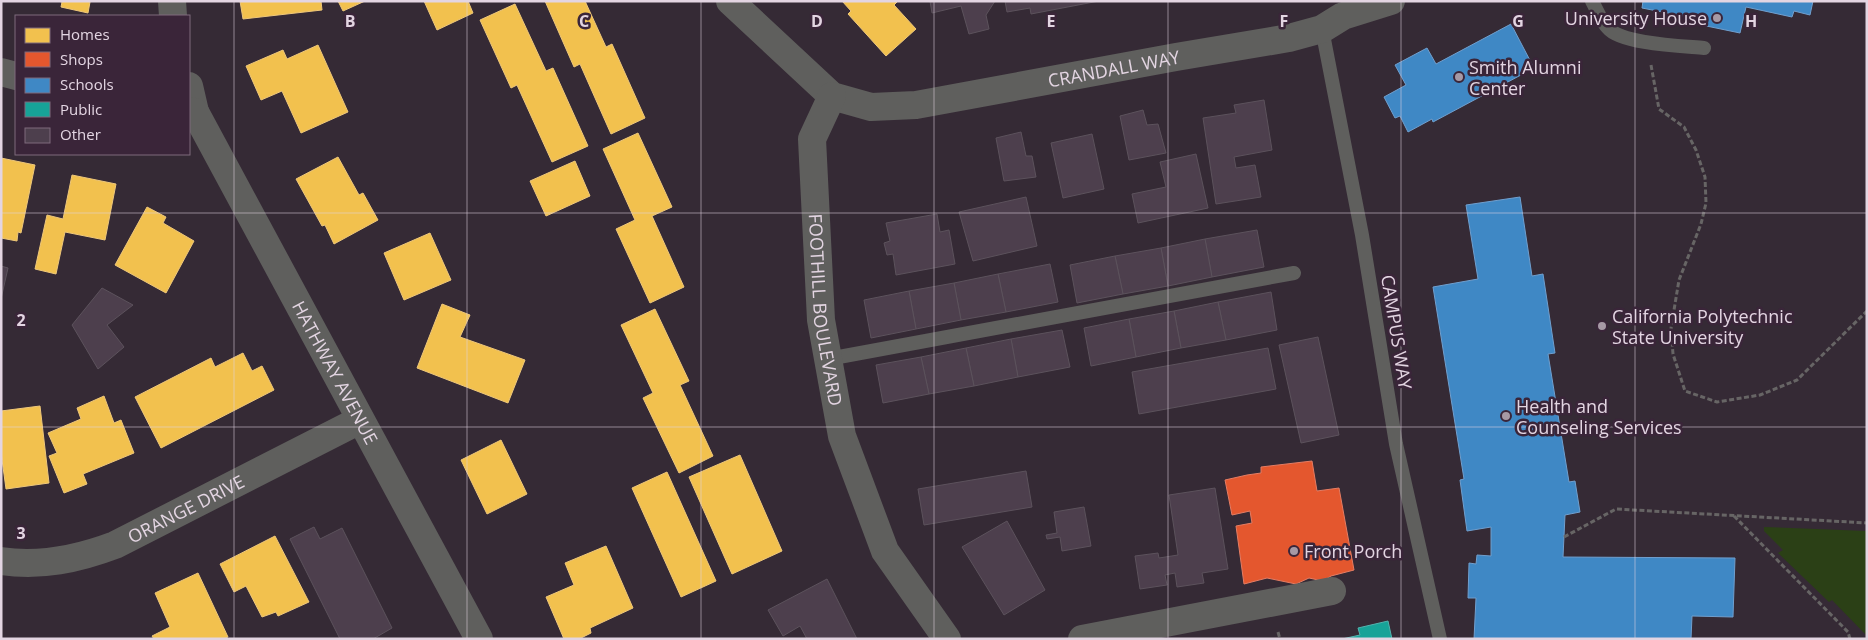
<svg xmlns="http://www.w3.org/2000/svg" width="1868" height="640" font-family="'Open Sans',sans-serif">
  <rect width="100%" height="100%" fill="#352a35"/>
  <path fill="#2b4016" d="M1764,527L1867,531V636L1832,600L1829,602L1778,553L1783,550L1764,531Z"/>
  <g fill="#f2c14e" stroke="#eec77a">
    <path d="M58,1H87L90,2L88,13L61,7L62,2Z"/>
    <path d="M240,1H321L322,10L243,19Z"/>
    <path d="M338,1H365L343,11Z"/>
    <path d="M424,1H468L473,13L437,30Z"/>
    <path d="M545,1H585L606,47L612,44L645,118L611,134L580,64L574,67Z"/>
    <path d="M842,1H898L894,5L916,29L886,56L848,14L851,11Z"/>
    <path d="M515,4L546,71L553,68L588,146L552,162L517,85L511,88L480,20Z"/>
    <path d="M318,45L348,112L301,133L282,91L261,100L246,66L283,50L287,59Z"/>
    <path d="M638,133L672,207L652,216L684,287L650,303L616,229L635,220L603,149Z"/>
    <path d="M338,157L359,195L363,193L378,220L334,244L325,225L322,226L296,179Z"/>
    <path d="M1,158L35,165L21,233L18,232L17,241L1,238Z"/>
    <path d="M575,161L590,196L546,216L530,181Z"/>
    <path d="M72,175L116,184L105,240L65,232L56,274L35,269L47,215L63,219Z"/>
    <path d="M147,207L166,217L163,223L194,241L166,293L115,265Z"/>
    <path d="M430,233L451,280L404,300L384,253Z"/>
    <path d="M442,304L470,315L460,337L525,360L508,403L417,368Z"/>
    <path d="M655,309L689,381L680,385L713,456L679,473L643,398L653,393L621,325Z"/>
    <path d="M243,353L252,371L262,366L274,390L161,448L135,397L211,358L215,367Z"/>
    <path d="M104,396L114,423L121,420L134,453L83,474L87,484L64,493L49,456L57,453L48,433L81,419L77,408Z"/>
    <path d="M40,406L49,483L6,489L1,452V411Z"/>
    <path d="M501,440L527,494L487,514L461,460Z"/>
    <path d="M740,455L782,551L732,574L689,477Z"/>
    <path d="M667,472L716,581L681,597L632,488Z"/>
    <path d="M275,536L309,602L278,616L276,612L262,617L246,586L234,592L220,564Z"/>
    <path d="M606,546L633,608L590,628L591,633L579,639H564L546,597L574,585L565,563Z"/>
    <path d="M198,573L228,637L223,639H154L152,636L170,627L155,593Z"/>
  </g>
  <path fill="#e4572e" stroke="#e47d64" d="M1312,461L1317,491L1339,488L1354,570L1331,576L1323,581L1309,578L1296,584L1267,578L1244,584L1236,526L1252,523L1250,511L1232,515L1225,480L1247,475L1261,473V467Z"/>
  <g fill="#3f88c5" stroke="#709fce">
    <path d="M1643,1H1813L1810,15L1794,11L1792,17L1746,7L1740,33L1692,23L1693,18L1642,8Z"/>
    <path d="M1511,24L1534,68L1433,122L1432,119L1408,132L1400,116L1395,118L1384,97L1406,85L1395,65L1427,48L1436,64Z"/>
    <path d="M1520,197L1532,276L1543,274L1555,353L1548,354L1569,482L1575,481L1580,512L1565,515L1563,557L1735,558L1733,617L1692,616L1691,639H1474L1476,598H1468L1469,563L1476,564L1477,555L1491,556V527L1467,531L1460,480L1464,479L1433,287L1478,279L1466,205Z"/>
  </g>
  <path fill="#17a398" stroke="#54b2ae" d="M1388,621L1392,639H1342L1360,635L1358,628Z"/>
  <g fill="#4d3f4d" stroke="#5c525c">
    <path d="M930,1H995L986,15L989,29L969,34L961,6L932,13Z"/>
    <path d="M1005,1H1099L1031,14L1030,8L1007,12Z"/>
    <path d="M1264,100L1272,150L1234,157L1236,168L1255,165L1261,197L1216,204L1203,118L1236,113L1234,105Z"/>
    <path d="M1143,110L1147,125L1158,124L1166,153L1129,160L1120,116Z"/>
    <path d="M1021,132L1026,156H1032L1036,177L1004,181L996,138Z"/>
    <path d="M1092,134L1104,189L1063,198L1051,143Z"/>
    <path d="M1196,154L1208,208L1138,223L1132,194L1166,187L1160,162Z"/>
    <path d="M1026,197L1037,246L973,261L959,212Z"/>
    <path d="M937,214L940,232L949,230L955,264L896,275L893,254L887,255L884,243L890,241L886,223Z"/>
    <path d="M1257,230L1264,267L1212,277L1205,239Z"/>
    <path d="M1205,239L1212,277L1168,286L1161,248Z"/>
    <path d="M1161,248L1168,286L1123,294L1115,256Z"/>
    <path d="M1115,256L1123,294L1077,303L1070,265Z"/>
    <path d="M1050,264L1058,302L1006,312L998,274Z"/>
    <path d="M1,266L8,268L1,299Z"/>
    <path d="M998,274L1006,312L961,320L954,283Z"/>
    <path d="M954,283L961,320L916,329L909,291Z"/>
    <path d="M102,288L133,305L107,325L124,347L98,369L72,325Z"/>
    <path d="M909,291L916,329L871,338L864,300Z"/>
    <path d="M1271,292L1277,330L1226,340L1218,302Z"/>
    <path d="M1218,302L1226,340L1181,348L1174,311Z"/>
    <path d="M1174,311L1181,348L1136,357L1129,319Z"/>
    <path d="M1129,319L1136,357L1091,366L1084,328Z"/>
    <path d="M1062,330L1070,367L1018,377L1011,339Z"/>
    <path d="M1318,337L1339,435L1301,443L1279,345Z"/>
    <path d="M1011,339L1018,377L974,386L966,348Z"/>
    <path d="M966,348L974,386L929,394L921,357Z"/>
    <path d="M1268,348L1276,389L1139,414L1132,372Z"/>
    <path d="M921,357L929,394L883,403L876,365Z"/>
    <path d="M1026,471L1032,507L924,525L918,489Z"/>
    <path d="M1215,488L1228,569L1202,573L1204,583L1177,587L1175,573L1165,575L1167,585L1140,589L1135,556L1158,553L1159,558L1178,555L1169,495Z"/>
    <path d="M1084,507L1091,546L1062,551L1060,537L1047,539L1046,535L1057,533L1054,512Z"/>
    <path d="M1007,521L1045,590L1004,615L962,547Z"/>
    <path d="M314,527L320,539L342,528L392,628L373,639H340L290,539Z"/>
    <path d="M827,579L857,639H807L800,626L783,636L768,610Z"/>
  </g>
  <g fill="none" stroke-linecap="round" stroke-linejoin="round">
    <g stroke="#676565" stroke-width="3" stroke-dasharray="5 2.5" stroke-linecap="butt">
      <path d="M1651,65L1659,109L1684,127L1696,150L1705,177L1706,203L1701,224L1679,280L1671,328L1673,354L1685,391L1717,402L1760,395L1797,380L1867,311"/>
      <path d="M1734,516L1848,632L1850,639"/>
      <path d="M1564,537L1616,509L1867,523"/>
      <path d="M1278,632L1280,639"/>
    </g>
    <g stroke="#5f5f5d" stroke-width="14">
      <path d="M1592,1C1597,10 1601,21 1608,28C1621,44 1683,46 1704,48"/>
      <path d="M1322,29L1362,235L1396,444L1440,639"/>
      <path d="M828,359L1294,273"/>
    </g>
    <g stroke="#5f5f5d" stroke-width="28">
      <path d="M172,1L173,16"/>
      <path id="s1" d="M730,1L832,96L871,107L916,105L1176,57L1289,38L1322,29L1343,16L1391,1"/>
      <path d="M1,72L16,76"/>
      <path d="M189,86L195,112"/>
      <path id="s2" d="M832,96L812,139L821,320L842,436L885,551L947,639"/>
      <path id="s3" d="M189,111L195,112L479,639"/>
      <path id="s4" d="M1,561C41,567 78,559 115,545L360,420"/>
      <path d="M1082,639L1332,591"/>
    </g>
  </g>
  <path fill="none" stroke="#e3d5e2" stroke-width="1" stroke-opacity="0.55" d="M234,1V639M467,1V639M701,1V639M934,1V639M1168,1V639M1401,1V639M1635,1V639M1,213H1867M1,427H1867"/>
  <g fill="#a699a5" stroke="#3a2539" stroke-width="2">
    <circle cx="1717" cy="18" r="5"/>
    <circle cx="1459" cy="77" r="5"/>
    <circle cx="1602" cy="326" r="5"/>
    <circle cx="1506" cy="416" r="5"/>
    <circle cx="1294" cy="551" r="5"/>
  </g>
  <g text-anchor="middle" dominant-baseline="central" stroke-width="5" stroke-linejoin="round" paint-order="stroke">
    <g font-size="18" fill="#e3d5e2" stroke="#3a2539" text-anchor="start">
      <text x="1707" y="18" text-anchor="end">University House</text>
      <text x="1469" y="67">Smith Alumni<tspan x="1469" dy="21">Center</tspan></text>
      <text x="1612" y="316">California Polytechnic<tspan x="1612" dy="21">State University</tspan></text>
      <text x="1516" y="406">Health and<tspan x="1516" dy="21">Counseling Services</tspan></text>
      <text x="1304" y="551">Front Porch</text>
    </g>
    <g font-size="18" fill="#e3d5e2" stroke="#3a2539">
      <text stroke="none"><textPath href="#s1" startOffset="426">CRANDALL WAY</textPath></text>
      <text stroke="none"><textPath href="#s2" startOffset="219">FOOTHILL BOULEVARD</textPath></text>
      <text transform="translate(1397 332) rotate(81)">CAMPUS WAY</text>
      <text stroke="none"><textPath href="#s3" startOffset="302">HATHWAY AVENUE</textPath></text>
      <text stroke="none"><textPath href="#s4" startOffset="196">ORANGE DRIVE</textPath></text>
    </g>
  </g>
  <g font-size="16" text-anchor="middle" font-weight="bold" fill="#e3d5e2" stroke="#3a2539" stroke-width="5" stroke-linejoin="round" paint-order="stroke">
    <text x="350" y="27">B</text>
    <text x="584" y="27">C</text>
    <text x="817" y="27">D</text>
    <text x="1051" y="27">E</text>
    <text x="1284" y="27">F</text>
    <text x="1518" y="27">G</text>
    <text x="1751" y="27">H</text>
    <text x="21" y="326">2</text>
    <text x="21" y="539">3</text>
  </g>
  <rect width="1868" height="640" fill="none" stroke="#e3d5e2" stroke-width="5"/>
  <rect x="15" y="15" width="175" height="140" fill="#3a2539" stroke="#7e6b7d"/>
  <rect x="25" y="28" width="25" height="15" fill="#f2c14e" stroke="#7e6b7d"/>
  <text x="60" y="40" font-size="15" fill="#e3d5e2">Homes</text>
  <rect x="25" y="52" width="25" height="15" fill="#e4572e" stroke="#7e6b7d"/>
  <text x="60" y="65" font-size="15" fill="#e3d5e2">Shops</text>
  <rect x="25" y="78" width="25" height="15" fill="#3f88c5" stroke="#7e6b7d"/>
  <text x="60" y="90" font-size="15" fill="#e3d5e2">Schools</text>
  <rect x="25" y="102" width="25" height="15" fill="#17a398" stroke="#7e6b7d"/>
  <text x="60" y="115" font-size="15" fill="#e3d5e2">Public</text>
  <rect x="25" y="128" width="25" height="15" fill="#4d3f4d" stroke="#7e6b7d"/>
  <text x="60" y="140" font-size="15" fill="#e3d5e2">Other</text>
</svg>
